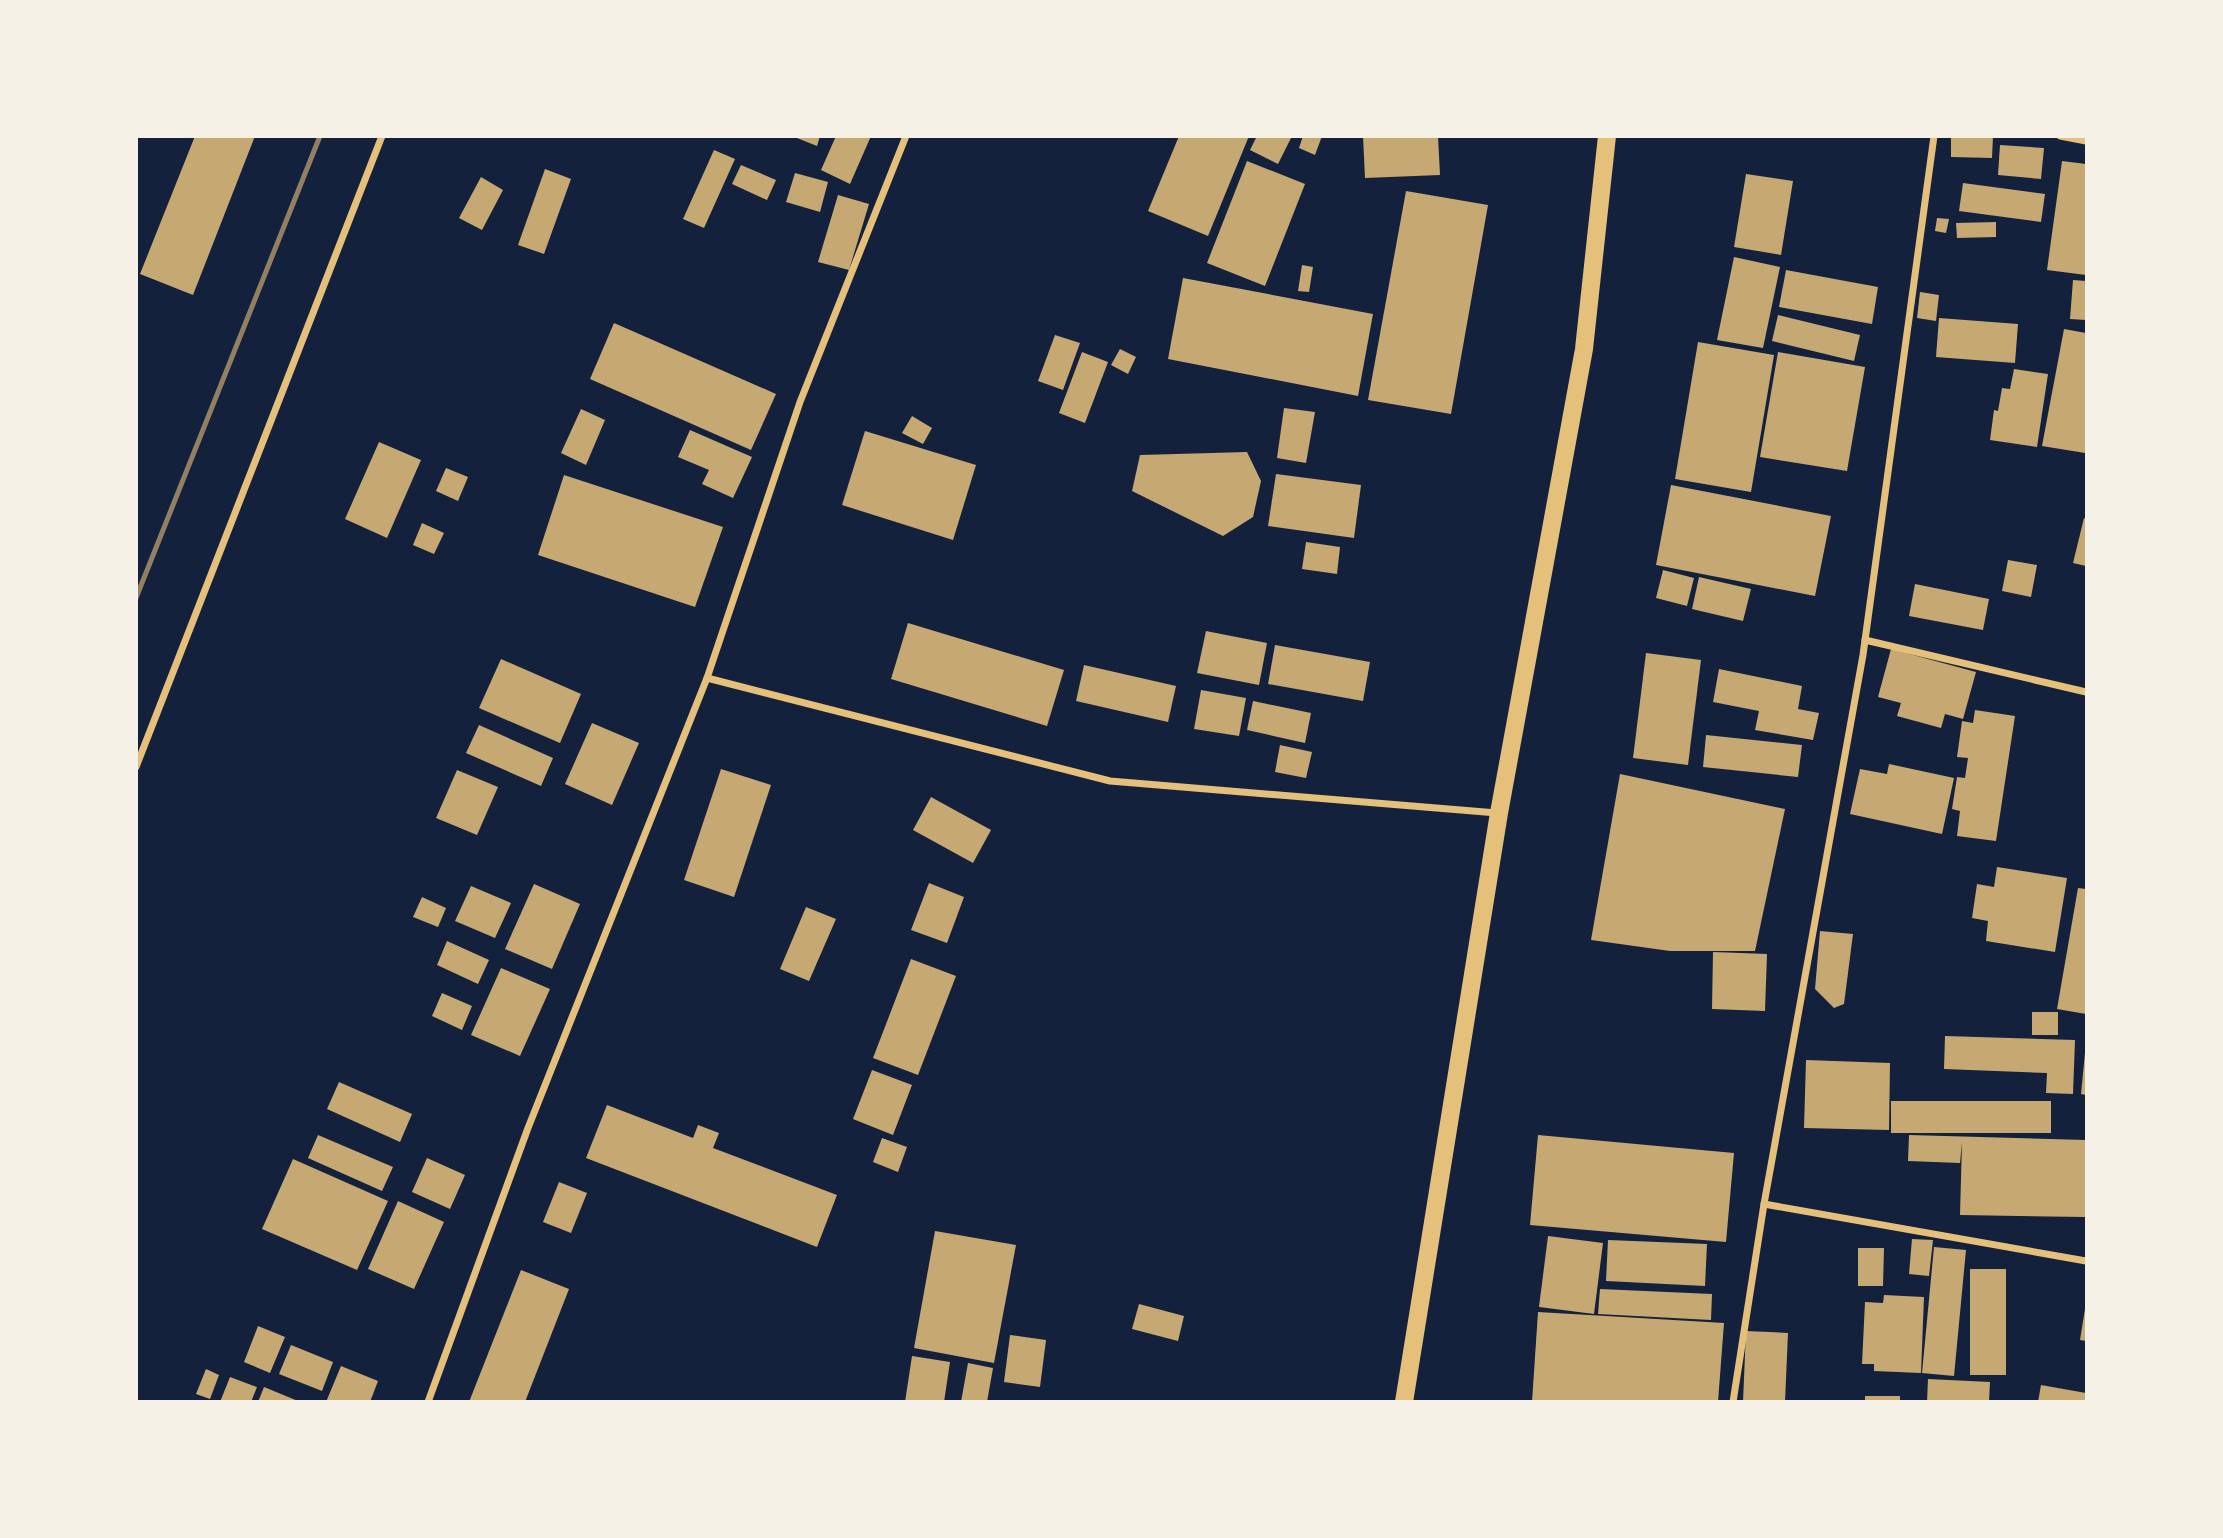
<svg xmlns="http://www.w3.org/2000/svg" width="2223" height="1538" font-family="'Nunito Sans',sans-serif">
  <rect width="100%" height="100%" fill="#14213d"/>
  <g fill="#c6a872">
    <path d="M195,136H255L193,295L140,274Z"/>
    <path d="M792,136H820L817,146Z"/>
    <path d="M836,136H871L850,184L821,170Z"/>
    <path d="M1179,136H1249L1208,236L1148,211Z"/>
    <path d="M1257,136H1292L1278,164L1250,150Z"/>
    <path d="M1303,136H1322L1315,155L1299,148Z"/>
    <path d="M1363,136H1438L1440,175L1365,178Z"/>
    <path d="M1951,136H1993L1992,158L1951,157Z"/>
    <path d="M2000,145L2044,148L2041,179L1998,175Z"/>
    <path d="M714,150L735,159L704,228L683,219Z"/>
    <path d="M1247,161L1305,184L1265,286L1207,263Z"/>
    <path d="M2062,161L2086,164V275L2047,270Z"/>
    <path d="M741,165L776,180L767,200L732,184Z"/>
    <path d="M545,169L571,179L544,254L518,245Z"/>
    <path d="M795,173L828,182L820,212L786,202Z"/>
    <path d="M1746,174L1793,181L1781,255L1734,247Z"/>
    <path d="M481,177L503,190L482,230L459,218Z"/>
    <path d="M1963,183L2045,194L2041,222L1959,211Z"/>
    <path d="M1406,191L1488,205L1451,414L1368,400Z"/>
    <path d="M838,195L869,204L849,270L818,262Z"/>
    <path d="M1937,218L1949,219L1946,233L1935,231Z"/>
    <path d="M1996,222V237L1957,238L1956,223Z"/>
    <path d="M1734,257L1780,267L1763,348L1717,340Z"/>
    <path d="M1302,265L1313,267L1309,292L1298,291Z"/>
    <path d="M1786,270L1878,287L1872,324L1779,307Z"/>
    <path d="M1183,278L1373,314L1358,396L1168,359Z"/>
    <path d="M2073,280L2086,281V320L2070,319Z"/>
    <path d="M1920,292L1939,295L1936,321L1917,318Z"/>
    <path d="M1778,315L1860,335L1854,361L1772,341Z"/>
    <path d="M1939,318L2018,324L2015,363L1936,357Z"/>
    <path d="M614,323L776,394L751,450L590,379Z"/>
    <path d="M2064,329L2086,333L2085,453L2042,446Z"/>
    <path d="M1055,335L1080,343L1063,390L1038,381Z"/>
    <path d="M1698,342L1774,355L1751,492L1675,479Z"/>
    <path d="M1120,349L1136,357L1128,374L1111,365Z"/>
    <path d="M1082,352L1108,362L1085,423L1059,413Z"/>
    <path d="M1778,352L1865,367L1847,471L1760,457Z"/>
    <path d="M2014,369L2048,374L2037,447L1990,440L1994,410L1998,411L2002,388L2010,389Z"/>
    <path d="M1284,408L1315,412L1306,463L1277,458Z"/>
    <path d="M581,409L605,420L586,465L561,453Z"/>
    <path d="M912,416L932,428L923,444L902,433Z"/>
    <path d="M690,430L752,457L733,498L702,484L709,470L678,457Z"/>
    <path d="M865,431L976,465L953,540L842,505Z"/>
    <path d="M379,442L421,460L387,538L345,519Z"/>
    <path d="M1247,452L1261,481L1253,517L1223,536L1132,491L1140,455Z"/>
    <path d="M446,468L468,477L458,501L436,491Z"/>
    <path d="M1276,474L1361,485L1354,538L1268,526Z"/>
    <path d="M564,475L723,527L695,607L538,555Z"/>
    <path d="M1671,485L1831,516L1815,596L1656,565Z"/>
    <path d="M2084,518L2086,519V566L2073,563Z"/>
    <path d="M422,523L444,533L434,554L413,545Z"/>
    <path d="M1306,542L1340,547L1337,574L1302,569Z"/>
    <path d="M2008,560L2037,565L2031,597L2002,591Z"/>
    <path d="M1663,570L1694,578L1687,606L1656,598Z"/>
    <path d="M1699,577L1751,589L1743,621L1692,609Z"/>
    <path d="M1915,584L1989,599L1983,630L1909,616Z"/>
    <path d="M908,623L1064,670L1047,726L891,679Z"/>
    <path d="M1206,631L1267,643L1259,685L1197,673Z"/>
    <path d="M1275,645L1370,662L1363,701L1268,684Z"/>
    <path d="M1891,649L1976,672L1963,719L1945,714L1941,728L1897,716L1901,703L1878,697Z"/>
    <path d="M1646,653L1701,660L1688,765L1633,758Z"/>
    <path d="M501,659L581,694L560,743L479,708Z"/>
    <path d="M1084,665L1176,686L1168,722L1076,701Z"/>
    <path d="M1719,669L1802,686L1798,709L1819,713L1813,740L1755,730L1759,711L1713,702Z"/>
    <path d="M1201,690L1246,698L1239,736L1194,729Z"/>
    <path d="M1253,701L1311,713L1305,743L1247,730Z"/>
    <path d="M1975,710L2015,716L1996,841L1957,836L1960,811L1952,809L1957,777L1965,778L1968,758L1957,757L1962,721L1973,723Z"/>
    <path d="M592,723L639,743L612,805L565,784Z"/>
    <path d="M479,725L553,758L541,786L466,753Z"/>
    <path d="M1706,735L1802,745L1798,777L1703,767Z"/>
    <path d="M1280,745L1312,752L1306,778L1275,772Z"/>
    <path d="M1889,764L1954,778L1942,834L1850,814L1860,769L1887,774Z"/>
    <path d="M721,769L771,785L734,897L684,880Z"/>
    <path d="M457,770L498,787L477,835L436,818Z"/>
    <path d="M1620,774L1785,809L1755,951H1670L1591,940Z"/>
    <path d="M931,797L991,830L973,863L913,830Z"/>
    <path d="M1997,867L2067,878L2055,952L1986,941L1988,921L1972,918L1977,884L1994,887Z"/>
    <path d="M929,883L964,897L947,943L911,930Z"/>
    <path d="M534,884L580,904L552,969L505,949Z"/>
    <path d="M471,886L511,903L495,938L455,921Z"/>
    <path d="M2078,888L2086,889V1014L2057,1009Z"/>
    <path d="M422,897L446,908L438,927L413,917Z"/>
    <path d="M806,907L836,919L809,981L780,969Z"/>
    <path d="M1820,931L1853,934L1844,1004L1834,1008L1815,989Z"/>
    <path d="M447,941L489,960L478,984L437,965Z"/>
    <path d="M1713,952L1767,954L1765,1011L1712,1009Z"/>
    <path d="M911,959L956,976L918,1075L873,1058Z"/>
    <path d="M501,968L550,989L520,1056L471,1035Z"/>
    <path d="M442,993L472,1006L462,1030L432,1016Z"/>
    <rect x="2032" y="1012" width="26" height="23"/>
    <path d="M1945,1036L2075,1040L2073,1094L2046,1093L2047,1073L1944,1069Z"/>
    <path d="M2085,1053H2086V1095L2081,1094Z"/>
    <path d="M1806,1060L1890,1063L1889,1130L1804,1128Z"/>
    <path d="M872,1070L912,1085L893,1135L853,1119Z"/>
    <path d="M339,1082L412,1114L400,1142L327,1109Z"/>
    <rect x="1891" y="1101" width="160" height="32"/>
    <path d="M607,1105L693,1138L698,1125L719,1133L713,1148L837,1195L817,1247L586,1158Z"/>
    <path d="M318,1135L393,1167L382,1191L308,1158Z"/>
    <path d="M1538,1135L1734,1153L1726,1242L1530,1225Z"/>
    <path d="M1909,1135L2086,1140V1217L1960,1215L1962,1142L1960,1163L1908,1161Z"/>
    <path d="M882,1138L907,1147L898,1172L873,1162Z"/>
    <path d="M427,1158L465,1175L450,1209L412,1192Z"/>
    <path d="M293,1159L388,1201L357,1270L262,1229Z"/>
    <path d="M559,1182L587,1193L571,1233L543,1222Z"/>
    <path d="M398,1201L444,1222L414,1289L368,1269Z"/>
    <path d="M935,1231L1016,1245L994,1363L914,1348Z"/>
    <path d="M1548,1236L1603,1243L1594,1314L1539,1307Z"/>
    <path d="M1912,1239L1933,1240L1929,1276L1909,1274Z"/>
    <path d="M1608,1240L1707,1244L1705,1286L1606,1281Z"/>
    <path d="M1934,1247L1966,1250L1954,1376L1922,1373Z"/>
    <path d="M1858,1248H1884L1883,1286H1858Z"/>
    <rect x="1970" y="1269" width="36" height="106"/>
    <path d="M521,1270L569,1289L525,1402H469Z"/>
    <path d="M1600,1289L1712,1294L1711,1320L1598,1314Z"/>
    <path d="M1884,1295L1924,1297L1921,1373L1874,1371V1364H1862L1865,1302L1883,1303Z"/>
    <path d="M1139,1304L1184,1316L1178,1341L1132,1329Z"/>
    <path d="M2085,1309H2086V1341L2080,1340Z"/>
    <path d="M1538,1312L1724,1323L1718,1402H1532Z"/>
    <path d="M258,1326L285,1337L270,1373L244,1362Z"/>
    <path d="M1746,1331L1788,1333L1785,1402H1743Z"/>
    <path d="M1010,1335L1046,1340L1040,1387L1004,1382Z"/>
    <path d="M291,1345L333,1362L322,1391L279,1374Z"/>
    <path d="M912,1356L950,1362L944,1402H905Z"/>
    <path d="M968,1363L993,1368L987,1402H961Z"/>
    <path d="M341,1366L378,1381L370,1402H326Z"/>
    <path d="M206,1369L219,1375L210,1399L196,1394Z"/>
    <path d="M230,1377L257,1387L251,1402H220Z"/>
    <path d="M1928,1379L1990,1382L1989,1402H1927Z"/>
    <path d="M2041,1385L2086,1393V1402H2038Z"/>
    <path d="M264,1387L298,1401V1402H258Z"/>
    <rect x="1865" y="1396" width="35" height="6"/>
  </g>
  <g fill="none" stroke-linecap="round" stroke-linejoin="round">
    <g stroke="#e5c07b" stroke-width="7">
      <path d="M1934,136L1863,655L1764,1204L2086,1261"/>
      <path d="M2060,136L2086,141"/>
      <path d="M1865,640L2086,692"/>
      <path d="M707,678L1110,781L1497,813"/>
      <path d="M136,767L382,136"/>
      <path d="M428,1402L528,1128L707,678L800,402L906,136"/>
      <path d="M1733,1402L1764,1204"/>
    </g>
    <path stroke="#e5c07b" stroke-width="18" d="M1404,1402L1499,813L1584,349L1607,136"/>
    <path stroke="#918062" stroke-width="5" d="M136,598L320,136"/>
  </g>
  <rect width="2223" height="1538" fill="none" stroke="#f6f1e7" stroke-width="276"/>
</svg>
